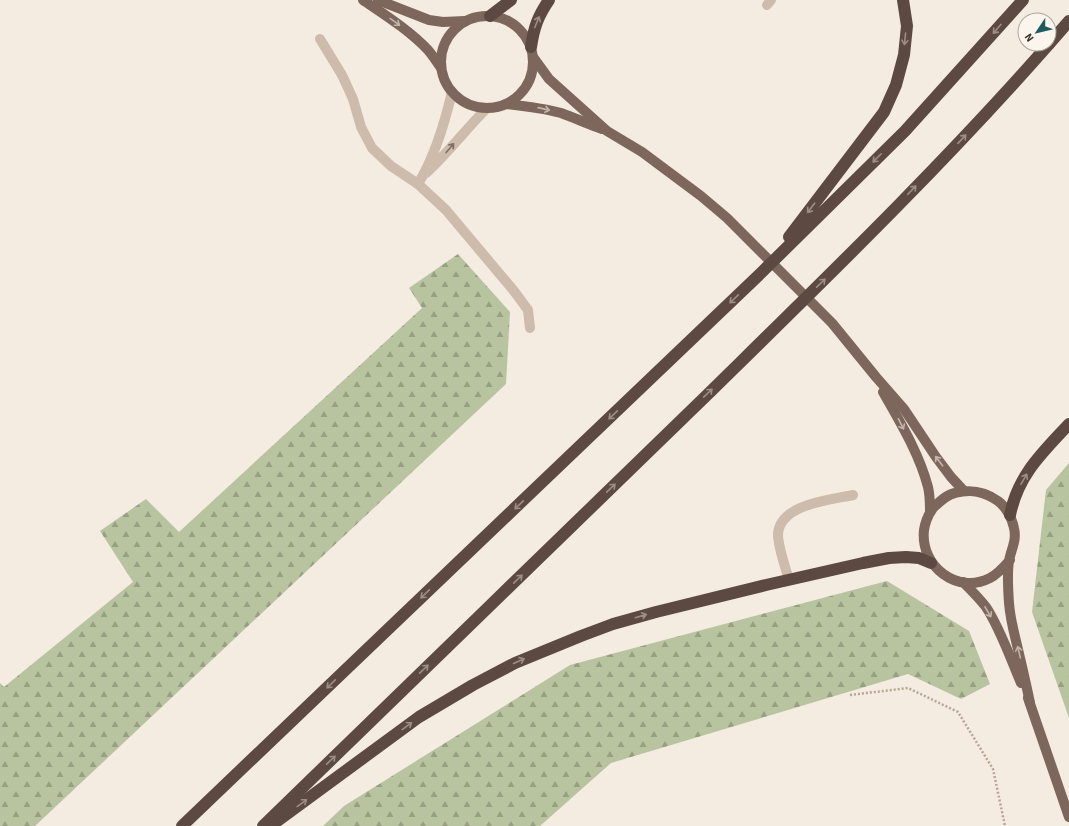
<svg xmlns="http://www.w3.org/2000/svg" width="1069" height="826" font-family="'Source Sans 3',sans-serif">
  <defs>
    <pattern id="forest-firs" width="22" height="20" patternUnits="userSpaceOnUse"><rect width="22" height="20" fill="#b8c4a0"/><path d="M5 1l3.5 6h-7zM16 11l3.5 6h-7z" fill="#97a083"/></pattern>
  </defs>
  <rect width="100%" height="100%" fill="#f4ebe1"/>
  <g fill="url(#forest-firs)">
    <path d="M458,254L510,312L506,384L35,826H0V683L4,687L133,582L100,531L146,499L179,532L422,308L409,288Z"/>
    <path d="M1069,463V718L1032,612L1046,490Z"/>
    <path d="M887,581L969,631L990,684L961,699L908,674L611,763L540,826H323L344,806L570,665Z"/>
  </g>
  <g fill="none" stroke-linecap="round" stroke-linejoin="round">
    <path stroke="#b9a596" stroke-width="2.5" stroke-dasharray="2 2" stroke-linecap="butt" d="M850,695L908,688L958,712L993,769L1005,826"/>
    <g stroke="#cdbbac" stroke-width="10">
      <path d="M767,5L771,0"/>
      <path d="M320,39L342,75L353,99L361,127L372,148L391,166L418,184L446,210L514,291L528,310L530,328"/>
      <path d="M426,173C448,153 466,129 487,108"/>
      <path d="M418,184C434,158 445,122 452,92"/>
      <path d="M789,580C785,566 778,547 778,534C780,504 830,500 853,495"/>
    </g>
    <g stroke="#7d675c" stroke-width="10">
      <path d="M363,0C385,15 409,30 428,50C433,56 437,62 441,68"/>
      <path d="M378,0L429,20L443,22L465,21"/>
      <circle cx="487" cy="62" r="46"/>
      <path d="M533,57L549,79L607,131L642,152L701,196L727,218L832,323L876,377L904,409L936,457L951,477L964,491"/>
      <path d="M506,104C525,106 543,108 561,113C575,118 588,124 602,129"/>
      <path d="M883,392C900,422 919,453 928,487C930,495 930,504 930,512"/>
      <path d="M1010,560C1004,567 998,574 990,578C957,595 920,566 924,530C925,523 928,515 933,508C939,502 946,495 955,493C971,489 984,491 998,501C1006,507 1012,518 1014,528C1017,541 1011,549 1009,561C1007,574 1008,589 1009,603C1010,616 1013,629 1016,641C1021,662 1026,683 1030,703"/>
      <path d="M963,582C971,590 979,598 986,607C1000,628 1011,660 1021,683"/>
      <path d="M1028,698L1069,817"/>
    </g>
    <g stroke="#5c4a42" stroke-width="12">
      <path d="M490,16L511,0"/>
      <path d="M1049,44L1069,21"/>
      <path d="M531,47C534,27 538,16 549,0"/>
      <path d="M789,237L884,112L896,85L904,55L907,26L903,0"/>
      <path d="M1010,515C1018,475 1042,453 1069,424"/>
      <path d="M276,822L419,717L473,685L515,663L581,636L613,624L656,612L766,585L863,563L889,558L906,557L919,558L931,563"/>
      <path d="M182,826L762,272L905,131L1023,0"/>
      <path d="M263,826C411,682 559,539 707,395C823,281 941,167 1049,44"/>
    </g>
  </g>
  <defs><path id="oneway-shaft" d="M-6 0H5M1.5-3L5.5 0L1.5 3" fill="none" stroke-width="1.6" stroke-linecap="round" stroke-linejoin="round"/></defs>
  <g stroke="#c2b5ac">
    <use href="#oneway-shaft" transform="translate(395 22) rotate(36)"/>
    <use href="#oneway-shaft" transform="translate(544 109) rotate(13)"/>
    <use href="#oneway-shaft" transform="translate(901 424) rotate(63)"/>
    <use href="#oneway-shaft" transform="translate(939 461) rotate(-127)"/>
    <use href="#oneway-shaft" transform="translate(988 612) rotate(60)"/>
    <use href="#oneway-shaft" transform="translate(1019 652) rotate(-103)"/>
  </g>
  <g stroke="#9c8e87">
    <use href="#oneway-shaft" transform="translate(537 22) rotate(-68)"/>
    <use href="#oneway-shaft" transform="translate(997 29) rotate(131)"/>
    <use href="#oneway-shaft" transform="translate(905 39) rotate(96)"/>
    <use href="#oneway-shaft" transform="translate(962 139) rotate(-47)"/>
    <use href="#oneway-shaft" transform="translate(877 158) rotate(135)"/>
    <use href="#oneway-shaft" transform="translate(912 190) rotate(-46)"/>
    <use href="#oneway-shaft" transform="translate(811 208) rotate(127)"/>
    <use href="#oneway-shaft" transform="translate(821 283) rotate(-44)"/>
    <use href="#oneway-shaft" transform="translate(734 299) rotate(136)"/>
    <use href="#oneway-shaft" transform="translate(708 393) rotate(-44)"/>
    <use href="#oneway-shaft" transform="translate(613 415) rotate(136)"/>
    <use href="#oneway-shaft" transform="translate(1024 479) rotate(-60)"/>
    <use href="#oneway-shaft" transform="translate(611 488) rotate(-44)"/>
    <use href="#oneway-shaft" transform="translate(519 505) rotate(136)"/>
    <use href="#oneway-shaft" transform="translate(518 579) rotate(-44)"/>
    <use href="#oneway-shaft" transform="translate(425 594) rotate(136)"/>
    <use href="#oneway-shaft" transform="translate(641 616) rotate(-16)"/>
    <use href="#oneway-shaft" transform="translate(519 661) rotate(-24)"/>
    <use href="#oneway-shaft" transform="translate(424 669) rotate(-44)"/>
    <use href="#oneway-shaft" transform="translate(331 684) rotate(136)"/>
    <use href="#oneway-shaft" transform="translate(407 726) rotate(-36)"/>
    <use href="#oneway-shaft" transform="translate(331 760) rotate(-44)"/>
    <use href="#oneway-shaft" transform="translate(302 803) rotate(-36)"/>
  </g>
  <use stroke="#7d6f65" href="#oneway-shaft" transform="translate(450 148) rotate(-50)"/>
  <g transform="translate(1037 32) rotate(235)"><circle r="19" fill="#fbf5ee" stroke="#aea6a0"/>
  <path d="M0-3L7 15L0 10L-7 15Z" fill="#1f5a5e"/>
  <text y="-6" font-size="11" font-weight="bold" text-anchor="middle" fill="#3b302b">N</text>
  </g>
</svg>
